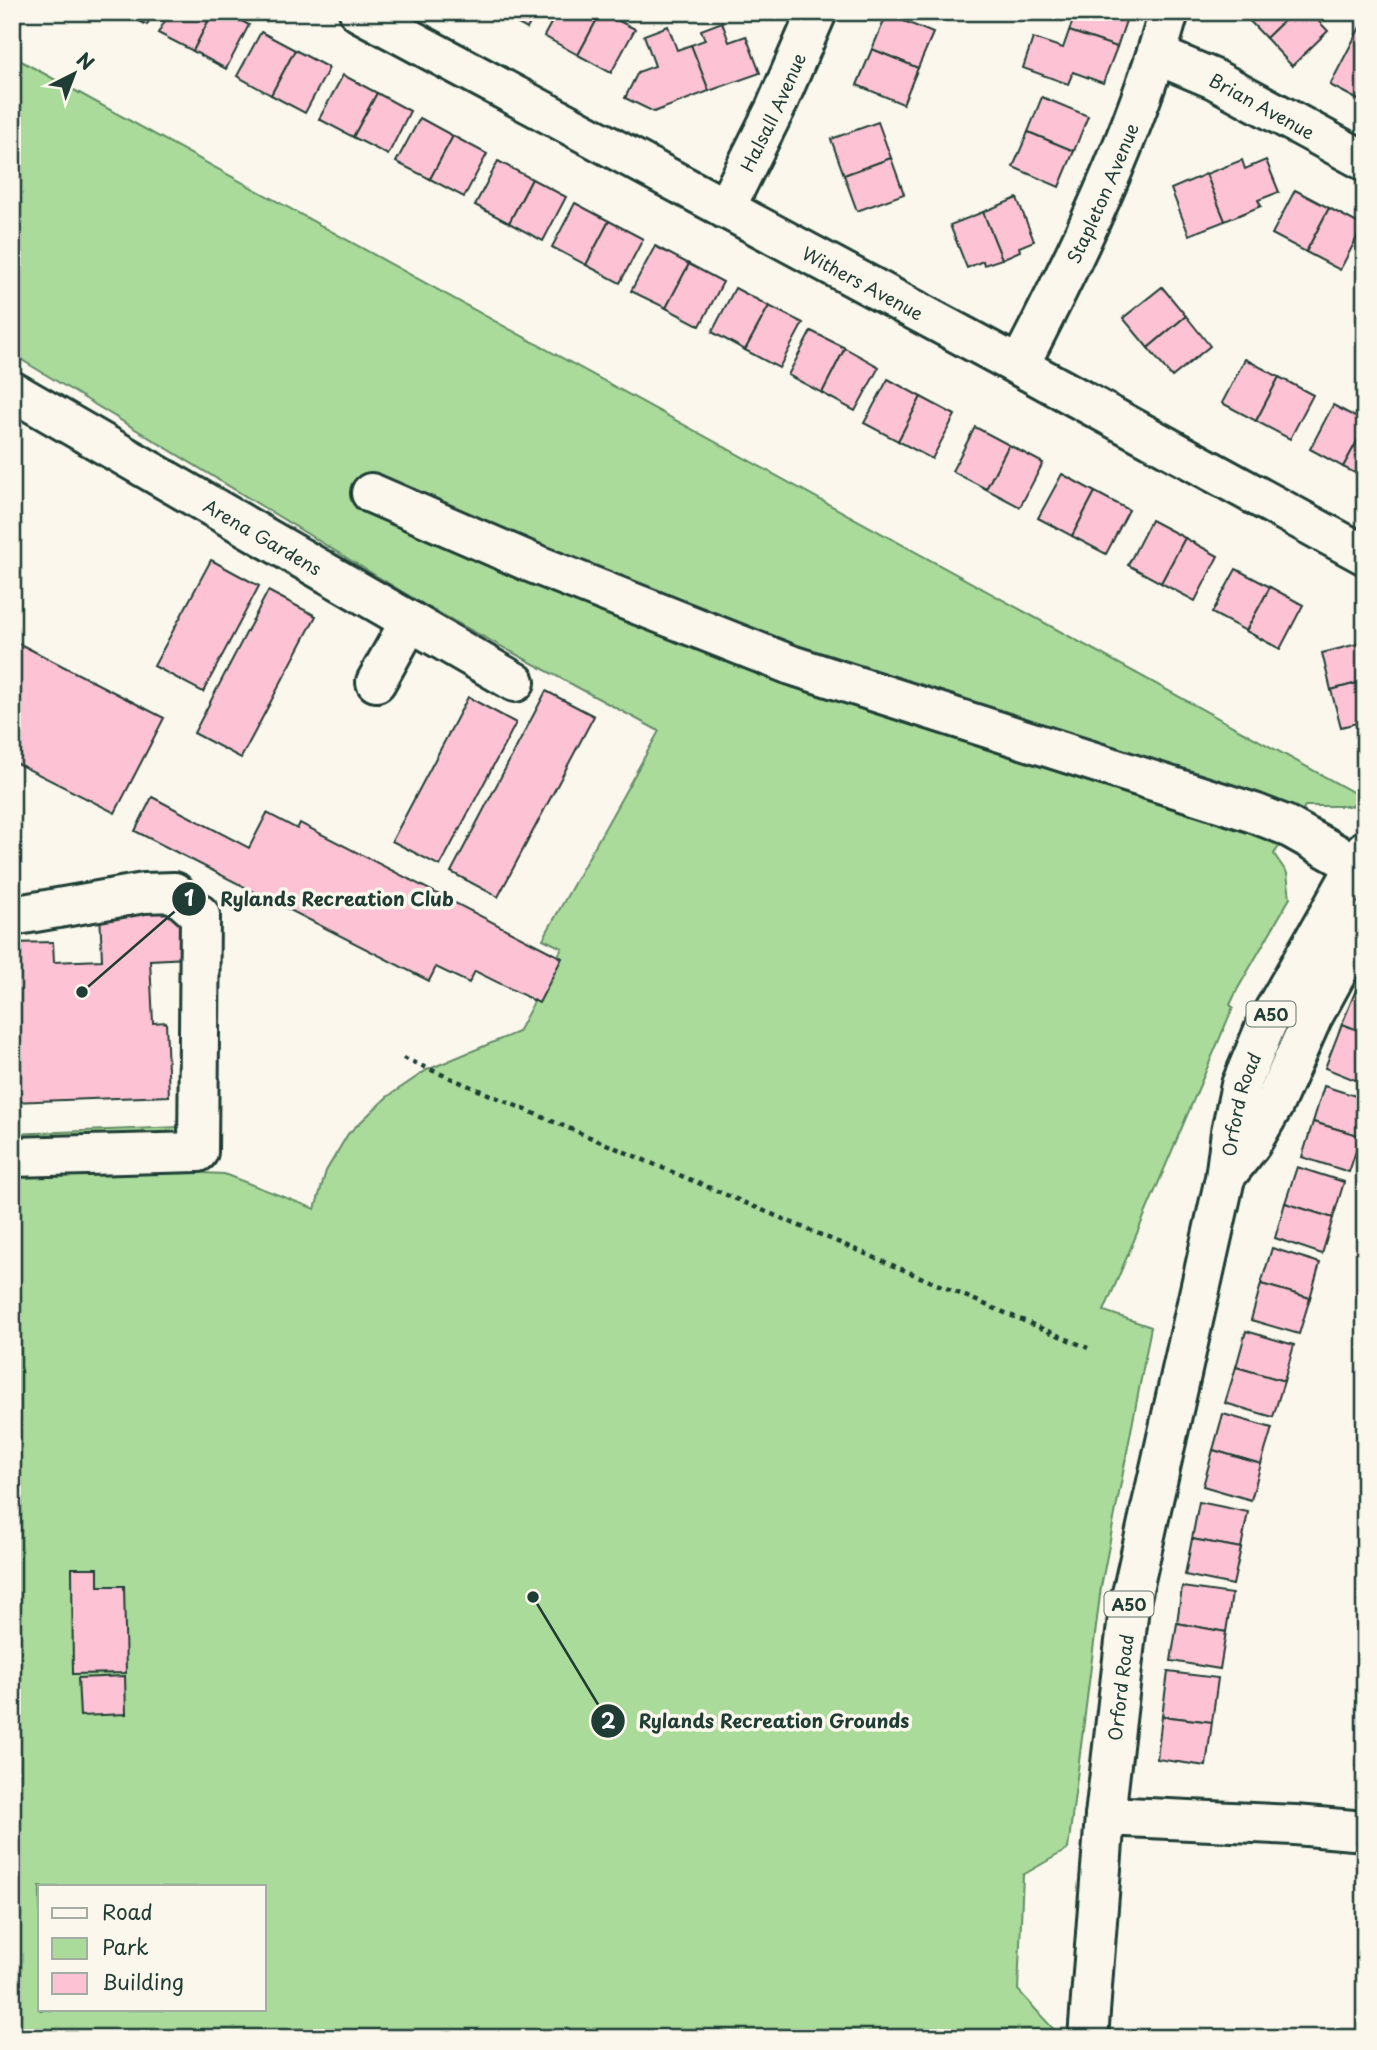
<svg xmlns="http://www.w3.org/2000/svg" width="1377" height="2050" font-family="'Playpen Sans',sans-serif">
  <rect width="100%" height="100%" fill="#fbf7ec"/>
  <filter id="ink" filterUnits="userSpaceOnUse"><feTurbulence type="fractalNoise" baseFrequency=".0143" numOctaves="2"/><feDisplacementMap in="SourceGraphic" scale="14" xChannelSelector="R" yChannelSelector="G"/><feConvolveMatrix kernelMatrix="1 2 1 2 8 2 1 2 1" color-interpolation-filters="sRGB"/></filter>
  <g filter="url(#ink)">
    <path fill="#aadb9b" stroke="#648c68" stroke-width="2" fill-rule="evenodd" d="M12,56L1360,796L1352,806H1305L1274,854L1287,873L1290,898L1237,990L1230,1005L1233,1007L1104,1311L1151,1327L1101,1587L1068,1849L1023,1875L1018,1990L1056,2032L1055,2038H12V1134L179,1127L182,1172L224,1174L315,1209L326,1171L348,1134L387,1097L427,1070L518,1032L562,948L543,939L659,731L424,605L12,354ZM40,1887H264V2010H40Z"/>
    <g fill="#fdc3d5" stroke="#1f3d34" stroke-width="2">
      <path d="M121,12H153L147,25Z"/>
      <path d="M170,12H213L193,51L158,33Z"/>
      <path d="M213,12H225L249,25L226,69L193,51Z"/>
      <path d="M496,12H536L527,29Z"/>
      <path d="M557,12H601L578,55L544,36Z"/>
      <path d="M601,12L635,29L611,73L578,55Z"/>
      <path d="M1059,12H1129L1117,47L1069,31L1074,18Z"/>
      <path d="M1241,12H1293L1266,38Z"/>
      <path d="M1293,12H1310L1328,31L1292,66L1266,38Z"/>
      <path d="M887,14L933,33L918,68L872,49Z"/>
      <path d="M722,22L729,42L746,36L760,73L709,91L691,45L705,40L701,30Z"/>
      <path d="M1361,25L1365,27L1364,103L1330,85Z"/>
      <path d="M668,26L677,50L691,45L709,91L654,112L625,98L638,72L655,66L644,35Z"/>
      <path d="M1069,31L1117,47L1103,83L1073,72L1068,84L1023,68L1033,38L1063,48Z"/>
      <path d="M261,32L295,50L271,95L237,76Z"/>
      <path d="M872,49L918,68L903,104L857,85Z"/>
      <path d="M295,50L329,68L305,113L271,95Z"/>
      <path d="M343,75L377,93L353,137L319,119Z"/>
      <path d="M377,93L410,111L388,155L353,137Z"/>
      <path d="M1042,97L1088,116L1074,151L1028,132Z"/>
      <path d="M420,118L453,136L430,179L396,162Z"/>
      <path d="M878,122L891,158L844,175L831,139Z"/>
      <path d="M1028,132L1074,151L1059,187L1013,167Z"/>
      <path d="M453,136L487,154L464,197L430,179Z"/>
      <path d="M891,158L904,194L857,211L844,175Z"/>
      <path d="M1242,160L1245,169L1266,160L1279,192L1258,200L1261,206L1225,221L1206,174Z"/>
      <path d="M498,161L532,179L509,223L475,205Z"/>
      <path d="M1206,174L1225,221L1189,235L1171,189Z"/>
      <path d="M532,179L566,197L543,241L509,223Z"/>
      <path d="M1295,190L1329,208L1306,252L1272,234Z"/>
      <path d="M1017,198L1034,241L1019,247L1020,251L1002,259L983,212Z"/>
      <path d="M575,203L609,221L586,265L552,247Z"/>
      <path d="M1329,208L1363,226L1340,270L1306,252Z"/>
      <path d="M983,212L1002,259L984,265L983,261L967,268L950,225Z"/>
      <path d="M609,221L643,239L620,283L586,265Z"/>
      <path d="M655,246L689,264L666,308L631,291Z"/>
      <path d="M689,264L723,282L700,326L666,308Z"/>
      <path d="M1162,287L1186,316L1148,348L1123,318Z"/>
      <path d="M735,288L769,306L745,350L712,332Z"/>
      <path d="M769,306L803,323L779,368L745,350Z"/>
      <path d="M1186,316L1210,346L1172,377L1148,348Z"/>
      <path d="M811,331L845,348L822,393L788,375Z"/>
      <path d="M845,348L879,367L855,411L822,393Z"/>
      <path d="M1245,359L1279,377L1256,421L1222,403Z"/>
      <path d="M1279,377L1313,395L1290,439L1256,421Z"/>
      <path d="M888,379L921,397L898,441L864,423Z"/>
      <path d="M921,397L955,415L932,459L898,441Z"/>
      <path d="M1333,405L1365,422V427L1343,467L1310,449Z"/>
      <path d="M975,427L1009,445L986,489L952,471Z"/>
      <path d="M1365,427V478L1343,467Z"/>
      <path d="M1009,445L1043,463L1020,507L986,489Z"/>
      <path d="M1062,474L1095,492L1072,536L1038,518Z"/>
      <path d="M1095,492L1129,510L1106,554L1072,536Z"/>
      <path d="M1151,520L1185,538L1161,583L1128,565Z"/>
      <path d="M1185,538L1218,556L1195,601L1161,583Z"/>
      <path d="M211,560L259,586L203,692L154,666Z"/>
      <path d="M1236,569L1270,587L1246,631L1212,613Z"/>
      <path d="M1270,587L1303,605L1280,649L1246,631Z"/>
      <path d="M268,591L316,616L241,758L194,733Z"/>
      <path d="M12,640L164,718L115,813L12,761Z"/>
      <path d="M1365,642V681L1331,690L1322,653Z"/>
      <path d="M1365,681V721L1341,727L1331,690Z"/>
      <path d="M546,691L594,716L498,897L451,872Z"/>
      <path d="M468,697L516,723L440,866L392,841Z"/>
      <path d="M152,797L249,848L267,813L297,829L300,823L562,958L539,1003L475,971L469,983L436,967L429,981L135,831Z"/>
      <path d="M186,907L188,958L150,960L153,1023L166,1022L169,1096L12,1102V943L53,942L54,962L102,960L100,910Z"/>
      <path d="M1360,980L1365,982V1033L1342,1024Z"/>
      <path d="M1342,1024L1365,1033V1084L1325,1068Z"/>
      <path d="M1324,1086L1365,1099V1123L1361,1136L1313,1122Z"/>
      <path d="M1313,1122L1361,1136L1349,1172L1302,1157Z"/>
      <path d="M1297,1167L1344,1182L1333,1218L1285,1203Z"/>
      <path d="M1285,1203L1333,1218L1322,1254L1275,1238Z"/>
      <path d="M1272,1248L1320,1263L1310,1298L1261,1284Z"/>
      <path d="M1261,1284L1310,1298L1299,1334L1251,1320Z"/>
      <path d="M1246,1331L1294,1345L1284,1381L1236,1367Z"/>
      <path d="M1236,1367L1284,1381L1273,1417L1225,1403Z"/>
      <path d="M1223,1414L1272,1428L1261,1464L1213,1450Z"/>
      <path d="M1213,1450L1261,1464L1251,1500L1203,1486Z"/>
      <path d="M1199,1502L1248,1512L1241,1548L1192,1539Z"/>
      <path d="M1192,1539L1241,1548L1233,1585L1185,1575Z"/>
      <path d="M72,1568H98V1586H124L126,1673L73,1674Z"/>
      <path d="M1182,1587L1232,1594L1226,1632L1177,1623Z"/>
      <path d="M1177,1623L1226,1632L1220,1669L1171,1661Z"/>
      <path d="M1168,1672L1218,1678L1212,1722L1162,1716Z"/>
      <path d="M125,1676L126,1714L80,1716L78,1678Z"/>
      <path d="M1162,1716L1212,1722L1206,1766L1157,1759Z"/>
    </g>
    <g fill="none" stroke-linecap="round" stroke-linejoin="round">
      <defs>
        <g id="minor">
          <path id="s1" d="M359,12L1019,366L1365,555"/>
          <path id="s2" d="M1157,55L1214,79L1365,161"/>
          <path id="s3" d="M725,209L775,109L817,12"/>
          <path id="s4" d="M1019,366C1077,255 1135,133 1169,12"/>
          <path id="s5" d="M12,391L515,682"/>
          <path d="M371,493L530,562L791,665L1254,813L1285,825L1356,865"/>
          <path d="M376,682L410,621"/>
          <path d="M12,916L144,893L174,892L200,915L198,1152L12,1157"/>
          <path d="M1105,1816L1295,1825L1365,1831"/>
        </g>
        <g id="major">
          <path d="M1228,1173L1251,1144L1273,1106L1312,1018L1365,921"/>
          <path id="s6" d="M1088,2038L1105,1816L1129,1607L1225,1178L1231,1132L1241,1085L1267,1023L1365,850"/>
        </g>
      </defs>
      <use href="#minor" stroke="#1f3d34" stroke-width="44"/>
      <use href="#major" stroke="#1f3d34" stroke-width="44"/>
      <path stroke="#1f3d34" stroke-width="4.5" stroke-dasharray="5 5" stroke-linecap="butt" d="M403,1058L1088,1348"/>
      <use href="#minor" stroke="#fbf7ec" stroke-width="38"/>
      <use href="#major" stroke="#fbf7ec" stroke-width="38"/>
    </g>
  </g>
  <g text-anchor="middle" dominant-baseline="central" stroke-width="7" stroke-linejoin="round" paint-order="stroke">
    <g fill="#fbf7ec" stroke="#61756b" stroke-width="2">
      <rect x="1246.5" y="1001.5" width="49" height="25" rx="5"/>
      <rect x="1104.5" y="1591.5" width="49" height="25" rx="5"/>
    </g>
    <g font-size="16" font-weight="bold" fill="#1f3d34">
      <text x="1271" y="1014">A50</text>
      <text x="1129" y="1604">A50</text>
    </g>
    <g font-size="18" fill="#1f3d34" stroke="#fbf7ec">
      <text stroke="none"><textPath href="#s2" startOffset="117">Brian Avenue</textPath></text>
      <text stroke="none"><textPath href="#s3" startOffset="108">Halsall Avenue</textPath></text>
      <text stroke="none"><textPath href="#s4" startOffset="192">Stapleton Avenue</textPath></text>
      <text stroke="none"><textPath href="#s1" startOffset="572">Withers Avenue</textPath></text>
      <text stroke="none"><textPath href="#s5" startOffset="290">Arena Gardens</textPath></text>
      <text stroke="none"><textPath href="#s6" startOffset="948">Orford Road</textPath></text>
      <text stroke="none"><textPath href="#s6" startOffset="352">Orford Road</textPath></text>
    </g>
  </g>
  <path fill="none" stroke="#1f3d34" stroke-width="2.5" d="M82 992L189 899M533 1597L608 1721"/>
  <g fill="#1f3d34" stroke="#fbf7ec" stroke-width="2.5">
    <circle cx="82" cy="992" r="7"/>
    <circle cx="533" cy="1597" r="7"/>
    <circle cx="189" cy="899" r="18"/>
    <circle cx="608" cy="1721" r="18"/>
  </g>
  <g font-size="21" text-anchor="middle" font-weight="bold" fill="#fff">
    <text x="189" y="906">1</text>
    <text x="608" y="1729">2</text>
  </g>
  <g font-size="19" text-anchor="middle" font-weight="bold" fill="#1f3d34" stroke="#fbf7ec" stroke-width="7" stroke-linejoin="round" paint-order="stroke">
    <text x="337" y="906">Rylands Recreation Club</text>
    <text x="774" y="1728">Rylands Recreation Grounds</text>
  </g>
  <rect width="1377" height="2050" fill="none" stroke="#fbf7ec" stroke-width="42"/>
  <rect x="21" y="21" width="1335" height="2008" fill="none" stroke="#1f3d34" stroke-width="2.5" filter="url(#ink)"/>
  <rect x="38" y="1885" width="228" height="126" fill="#fbf7ec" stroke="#a3ada2" stroke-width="2"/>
  <rect x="52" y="1908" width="35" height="10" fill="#fbf7ec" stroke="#a3ada2" stroke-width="2"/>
  <text x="102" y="1920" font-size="21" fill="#1f3d34">Road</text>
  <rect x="52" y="1938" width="35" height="21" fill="#aadb9b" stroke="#a3ada2" stroke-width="2"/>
  <text x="102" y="1955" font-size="21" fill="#1f3d34">Park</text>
  <rect x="52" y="1973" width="35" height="21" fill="#fdc3d5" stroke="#a3ada2" stroke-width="2"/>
  <text x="102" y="1990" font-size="21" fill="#1f3d34">Building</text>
  <g transform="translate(74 74) rotate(42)" stroke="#fbf7ec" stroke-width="5" paint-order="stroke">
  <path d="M0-5L12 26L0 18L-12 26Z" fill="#1f3d34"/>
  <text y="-10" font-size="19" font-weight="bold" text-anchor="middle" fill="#1f3d34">N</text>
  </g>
</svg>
